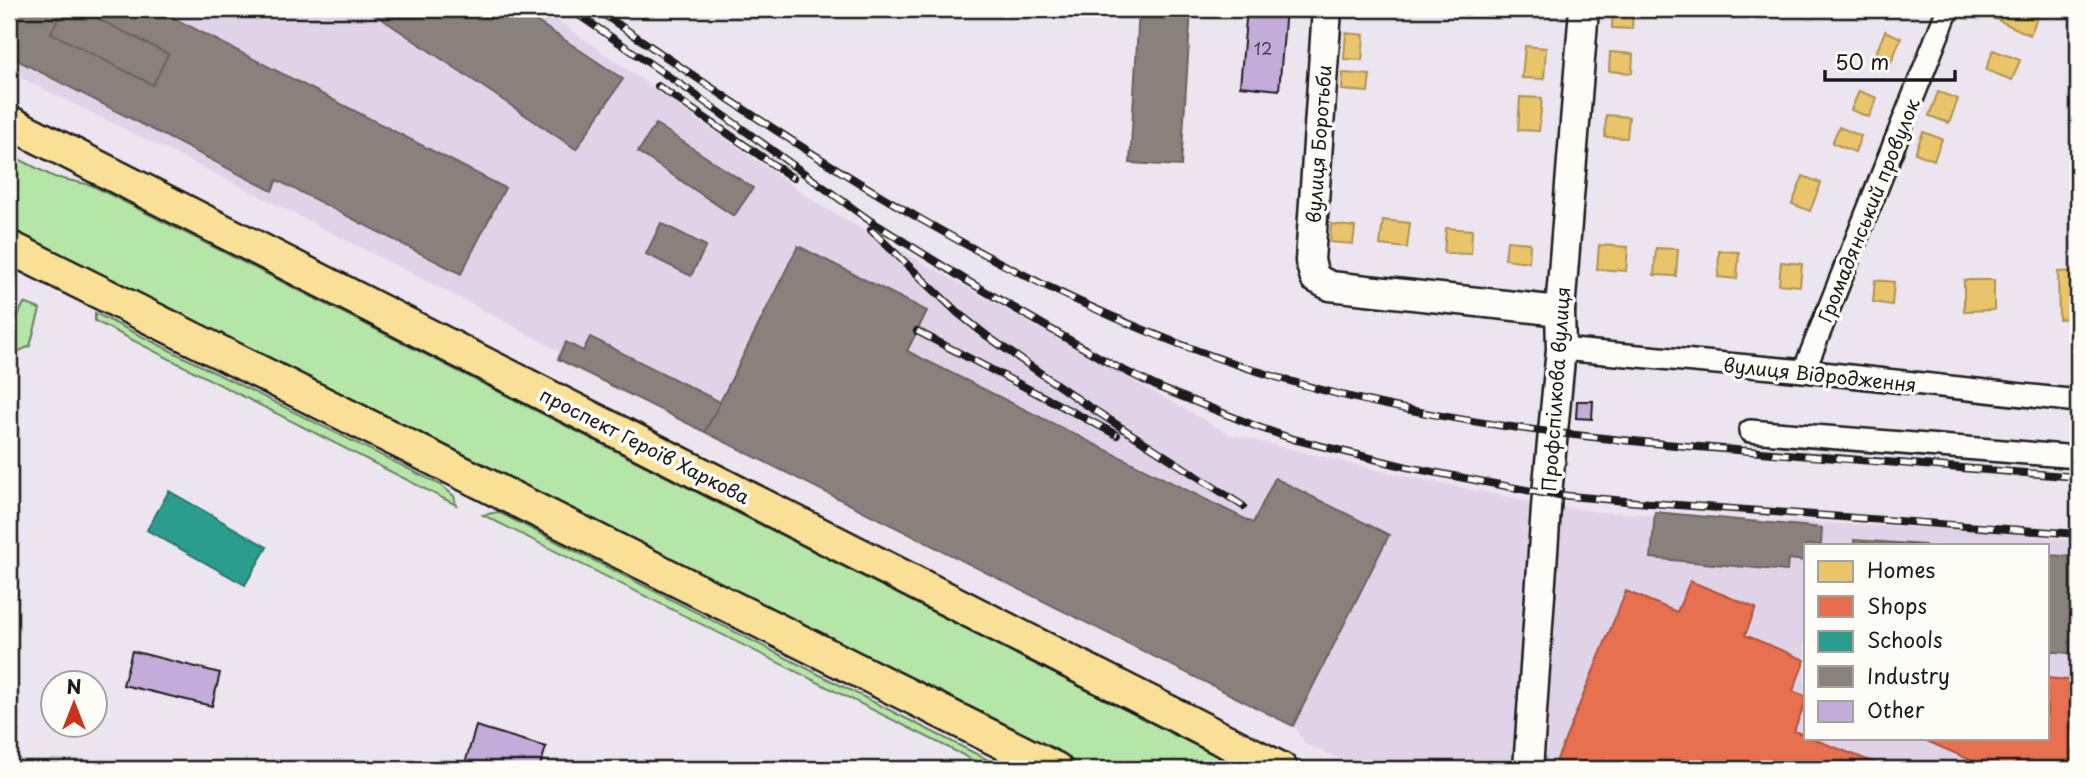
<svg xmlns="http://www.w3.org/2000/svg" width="2087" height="778" font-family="'Playpen Sans',sans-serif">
  <rect width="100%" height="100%" fill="#ece4ee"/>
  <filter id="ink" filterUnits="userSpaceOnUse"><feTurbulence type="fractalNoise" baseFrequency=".0143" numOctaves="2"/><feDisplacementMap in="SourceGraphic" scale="14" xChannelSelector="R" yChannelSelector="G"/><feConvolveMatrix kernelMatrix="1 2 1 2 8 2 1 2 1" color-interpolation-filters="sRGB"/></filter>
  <g filter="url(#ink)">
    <path fill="#e0d3e8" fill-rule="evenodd" d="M9,9H541L821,206L1229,434L1390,473L1536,503L1600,512L1985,531L2078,541V769H1364L1305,744L1295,727L747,454L495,316L236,184L9,72ZM1805,545H2047V738H1805Z"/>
    <g fill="#b5e6a7" stroke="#688162" stroke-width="2">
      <path d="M9,154L54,177L91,185L1242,769L1077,768L9,230Z"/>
      <path d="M24,303L40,309L30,346L9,356V334Z"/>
      <path d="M95,313L441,485L454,496L456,505L95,321Z"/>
      <path d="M498,512L1006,769H991L483,515Z"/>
    </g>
    <g fill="#e9c46a" stroke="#ac9253" stroke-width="2">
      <path d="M1613,9H1633L1632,29L1612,28Z"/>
      <path d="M1992,9H2022L2038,16L2030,35L1989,16Z"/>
      <path d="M1885,31L1901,38L1890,65L1874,58Z"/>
      <path d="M1346,33L1364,35L1362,60L1344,59Z"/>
      <path d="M1525,46L1546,48L1544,79L1522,78Z"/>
      <path d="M1993,50L2020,60L2012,80L1986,70Z"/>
      <path d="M1610,52L1633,54L1632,73L1609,71Z"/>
      <path d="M1343,73L1370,75L1368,92L1342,90Z"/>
      <path d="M1859,91L1877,98L1869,117L1851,110Z"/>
      <path d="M1938,92L1958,99L1949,123L1929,116Z"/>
      <path d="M1520,97L1542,98L1539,131L1518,130Z"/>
      <path d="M1606,115L1629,117L1627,138L1605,137Z"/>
      <path d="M1839,127L1861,136L1855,152L1832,143Z"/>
      <path d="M1923,132L1942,139L1934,160L1915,153Z"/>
      <path d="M1803,176L1821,183L1810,211L1792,204Z"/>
      <path d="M1383,220L1410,223L1407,248L1380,245Z"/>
      <path d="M1331,224L1355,227L1353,244L1330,242Z"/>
      <path d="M1446,228L1472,230L1471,254L1444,253Z"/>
      <path d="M1507,241L1530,243L1529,262L1505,259Z"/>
      <path d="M1599,245L1628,247L1626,271L1597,269Z"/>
      <path d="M1656,248L1678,249L1676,276L1654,275Z"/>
      <path d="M1719,251L1739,252L1737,279L1718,277Z"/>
      <path d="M1781,262L1802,264L1800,286L1779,284Z"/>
      <path d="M2078,271V318L2059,319L2058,272Z"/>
      <path d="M1875,280L1894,282L1892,305L1873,302Z"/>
      <path d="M1964,280H1994V310L1964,311Z"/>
    </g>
    <g fill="#e76f51" stroke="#aa5641" stroke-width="2">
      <path d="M1690,581L1756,608L1745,635L1805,660L1793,691L1805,696V703L1794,731L1805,735V738H1811L1891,769H1553L1626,591L1677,612Z"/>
      <path d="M2047,678L2078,681V769H1982L1984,766L1920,738H2047Z"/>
    </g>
    <path fill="#2a9d8f" stroke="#26766c" stroke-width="2" d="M169,491L267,547L245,585L147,530Z"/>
    <g fill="#8a817c" stroke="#69635f" stroke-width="2">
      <path d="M10,9H156L505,188L461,274L277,180L272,191L9,56Z"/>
      <path d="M63,9H79L168,54L153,85L51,33Z"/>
      <path d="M367,9H518L623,79L576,149Z"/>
      <path d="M1139,9H1191L1181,166L1130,163Z"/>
      <path d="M656,124L753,188L734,216L638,152Z"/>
      <path d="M661,223L706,246L691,276L646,254Z"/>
      <path d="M798,246L927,311L907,351L1253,523L1275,478L1389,535L1293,726L705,432Z"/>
      <path d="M590,337L720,402L705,432L558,359L566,342L583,351Z"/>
      <path d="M1655,512L1822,528L1821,545H1805V561L1788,559L1787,571L1651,558Z"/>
      <path d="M1854,540L1926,545H1854Z"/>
      <path d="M2047,555L2078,557V654L2047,651Z"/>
    </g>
    <g fill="#c3acda" stroke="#1c1c1c" stroke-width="2">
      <path d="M1247,9H1286L1279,90L1240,86Z"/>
      <path d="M1577,401H1593L1592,419L1576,418Z"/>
      <path d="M132,651L220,673L212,706L123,685Z"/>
      <path d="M476,726L546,747L539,769H473L464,767Z"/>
    </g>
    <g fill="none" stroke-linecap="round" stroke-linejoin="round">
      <defs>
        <g id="street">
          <path d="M1561,349L1804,371L2078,401"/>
          <path d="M1804,371L1948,9"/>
          <path d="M1750,431L2078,457"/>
        </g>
        <g id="secondary">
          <path d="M1327,9L1310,261L1315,278L1330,286L1560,311"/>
          <path d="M1528,769L1547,494L1561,349L1560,311L1584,9"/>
        </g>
        <g id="primary">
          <path d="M9,122L1281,769"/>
          <path d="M9,247L1056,769"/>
        </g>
      </defs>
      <use href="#street" stroke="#1c1c1c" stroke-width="26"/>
      <use href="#secondary" stroke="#1c1c1c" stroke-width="33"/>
      <use href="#primary" stroke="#1c1c1c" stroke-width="37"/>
      <use href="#street" stroke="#fdfcf7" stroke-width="21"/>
      <use href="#secondary" stroke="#fdfcf7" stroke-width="28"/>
      <use href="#primary" stroke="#f9e096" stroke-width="32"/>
      <defs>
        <g id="rail">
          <path d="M570,9L687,89L869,220L964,279L1111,364L1158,387L1258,427L1293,439L1407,467L1547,494L1637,502L2078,534"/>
          <path d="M596,9C808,155 1024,301 1273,376C1423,422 1581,438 1736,450C1850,460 1964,468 2078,477"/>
          <path d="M658,86L793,178"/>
          <path d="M871,230L958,313L987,336L1085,404L1243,506"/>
          <path d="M917,331L1117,435"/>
        </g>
      </defs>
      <use href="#rail" stroke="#1c1c1c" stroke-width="8"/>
      <use href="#rail" stroke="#fdfcf7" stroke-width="5" stroke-dasharray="16" stroke-linecap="butt"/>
    </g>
  </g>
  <g text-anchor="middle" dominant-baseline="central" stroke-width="7" stroke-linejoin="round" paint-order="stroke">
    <g font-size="16" fill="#46404c">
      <text x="1263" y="48">12</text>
    </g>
    <g font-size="19" fill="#1c1c1c" stroke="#fdfcf7">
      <text transform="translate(1318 144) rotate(-86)">вулиця Боротьби</text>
      <text transform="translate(1868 210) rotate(-68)">Громадянський провулок</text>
      <text transform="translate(1820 374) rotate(6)">вулиця Відродження</text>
      <text transform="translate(1555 389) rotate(-86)">Профспілкова вулиця</text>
      <text transform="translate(645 445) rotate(27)">проспект Героїв Харкова</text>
    </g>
  </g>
  <rect width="2087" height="778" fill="none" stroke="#fdfcf7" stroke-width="35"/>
  <rect x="18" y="18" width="2052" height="743" fill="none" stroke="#1c1c1c" stroke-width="2.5" filter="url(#ink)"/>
  <rect x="1804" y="544" width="245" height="196" fill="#fdfcf7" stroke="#a3a29f" stroke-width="2"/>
  <rect x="1818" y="561" width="35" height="21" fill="#e9c46a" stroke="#a3a29f" stroke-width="2"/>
  <text x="1867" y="578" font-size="21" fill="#1c1c1c">Homes</text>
  <rect x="1818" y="596" width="35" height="21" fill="#e76f51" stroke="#a3a29f" stroke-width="2"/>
  <text x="1867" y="614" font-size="21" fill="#1c1c1c">Shops</text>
  <rect x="1818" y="631" width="35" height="21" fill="#2a9d8f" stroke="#a3a29f" stroke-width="2"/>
  <text x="1867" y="648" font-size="21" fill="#1c1c1c">Schools</text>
  <rect x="1818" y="666" width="35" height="21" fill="#8a817c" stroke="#a3a29f" stroke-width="2"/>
  <text x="1867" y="684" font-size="21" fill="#1c1c1c">Industry</text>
  <rect x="1818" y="701" width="35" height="21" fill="#c3acda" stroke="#a3a29f" stroke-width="2"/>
  <text x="1867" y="718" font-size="21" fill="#1c1c1c">Other</text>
  <g transform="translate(74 704)"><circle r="33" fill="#fdfcf7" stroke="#a3a29f" stroke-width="2"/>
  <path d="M0-5L12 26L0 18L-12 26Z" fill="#c8321e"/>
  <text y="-10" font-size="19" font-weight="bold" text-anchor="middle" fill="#1c1c1c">N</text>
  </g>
  <path d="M1825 70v10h130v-10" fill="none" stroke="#1c1c1c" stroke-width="3.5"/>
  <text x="1835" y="70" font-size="21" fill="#1c1c1c" stroke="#fdfcf7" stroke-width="5" paint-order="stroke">50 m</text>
</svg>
